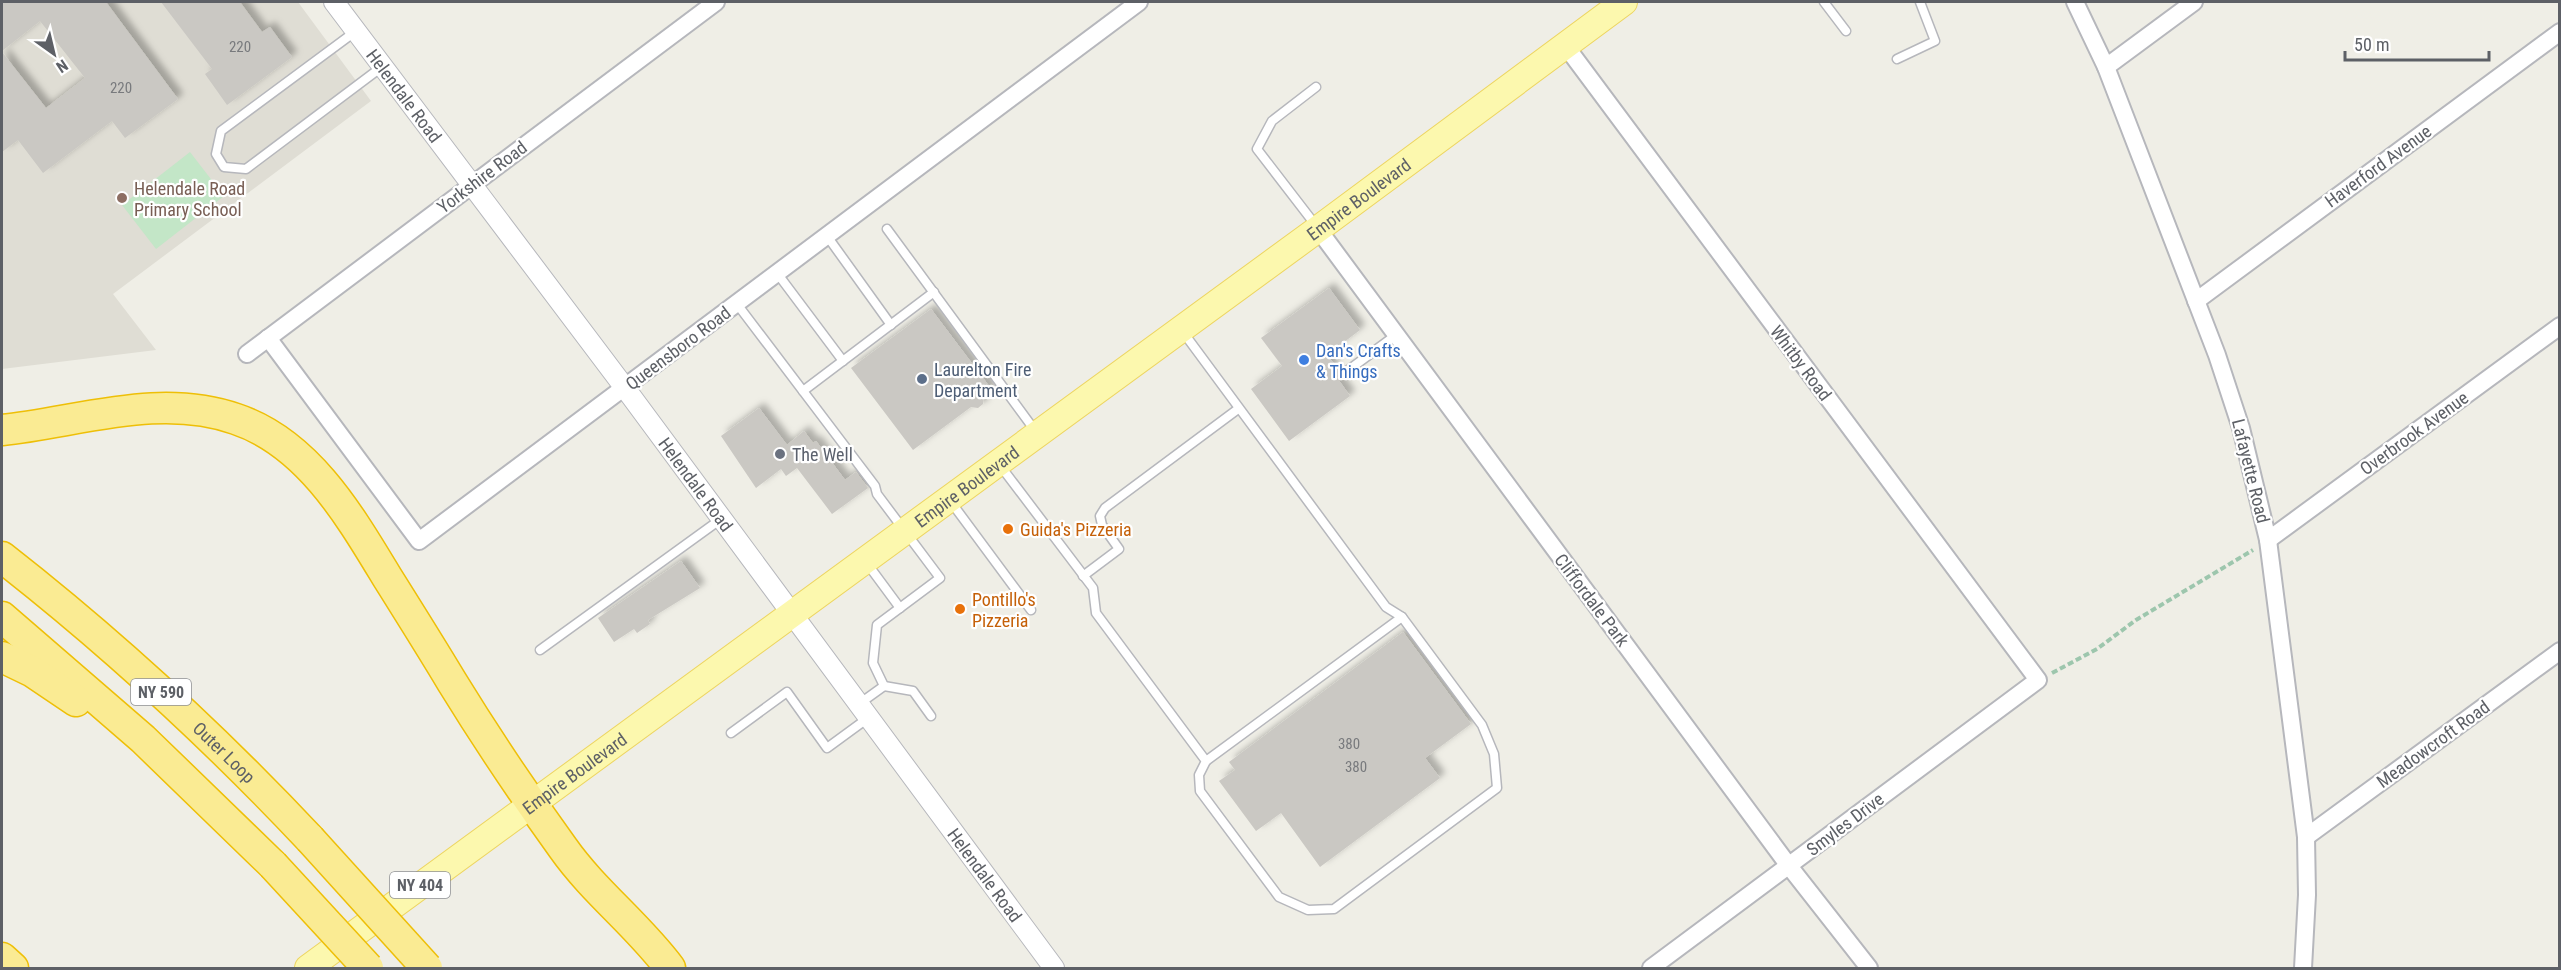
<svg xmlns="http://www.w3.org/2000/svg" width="2561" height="970" font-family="'Roboto Condensed',sans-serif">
  <defs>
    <filter id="shadow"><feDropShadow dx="5.5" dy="-5.5" stdDeviation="3" flood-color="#0004"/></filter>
  </defs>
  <rect width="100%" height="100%" fill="#efeee6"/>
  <path fill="#dfddd4" d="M2,2H298L371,101L113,294L156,350L2,369Z"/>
  <path fill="#c3e6c7" d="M190,152L224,196L156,249L122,205Z"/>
  <g fill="#cac8c3" filter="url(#shadow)">
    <path d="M2,2H106L178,99L125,138L112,121L43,173L18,140L2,152V52L46,108L85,78L40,21L2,51Z"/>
    <path d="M161,2H240L262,32L270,27L292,57L227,105L205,74L212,69Z"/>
    <path d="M1329,288L1360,330L1327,355L1335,365L1331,367L1335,375L1350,396L1289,441L1251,389L1282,366L1261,338Z"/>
    <path d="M931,309L992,390L984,396L983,404L978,408L971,407L913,450L851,368Z"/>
    <path d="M759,408L787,445L804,431L813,443L816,441L845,480L856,472L868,488L832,514L797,468L786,476L781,469L756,488L721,436Z"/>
    <path d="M681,561L700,588L648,620L650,624L637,633L634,629L614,642L598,618Z"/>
    <path d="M1403,632L1471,724L1425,758L1440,778L1320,867L1281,813L1256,831L1219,781L1235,770L1229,762Z"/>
  </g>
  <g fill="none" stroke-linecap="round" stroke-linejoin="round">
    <defs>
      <g id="service">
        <path d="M1824,2L1846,31"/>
        <path d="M356,31L221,131L216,154L224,167L246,169L383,66"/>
        <path d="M1897,59L1935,41L1920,2"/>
        <path d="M1316,87L1272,121L1257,149L1317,227"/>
        <path d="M887,229L1036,432"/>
        <path d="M827,236L891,325"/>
        <path d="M777,273L843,361"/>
        <path d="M737,304L875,486L877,494L940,578L877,625L873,663L884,686L859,704"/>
        <path d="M1343,374L1396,335"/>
        <path d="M803,391L934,292"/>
        <path d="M999,464L1093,588L1096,613L1206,761L1199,775L1200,791L1279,897L1308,910L1334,909L1497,788L1494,754L1482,725L1402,617L1386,607L1183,332"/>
        <path d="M951,502L1031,610"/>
        <path d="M866,562L900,608"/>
        <path d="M1083,576L1119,549L1102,525L1100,516L1105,508L1238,409"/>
        <path d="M540,650L721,519"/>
        <path d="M884,686L913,691L931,716"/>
        <path d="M731,733L787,692L827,748L868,718"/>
        <path d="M1206,761L1402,617"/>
      </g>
      <g id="minor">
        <path d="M2075,2L2106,67L2217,355L2241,428L2268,540L2306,837L2307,895L2303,968"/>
        <path d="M1565,45L2038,680L1651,968"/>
        <path d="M2106,67L2194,2"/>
        <path d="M1318,229L1789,866L1869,968"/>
        <path d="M2196,301L2560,32"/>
        <path d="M268,338L419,541L1139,2"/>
        <path d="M247,354L716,2"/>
        <path d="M2268,540L2560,326"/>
        <path d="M2306,837L2560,651"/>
      </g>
      <g id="tertiary">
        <path id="s1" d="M334,2L625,388L1054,968"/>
      </g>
      <g id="primary">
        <path id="s2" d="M308,968L1318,229L1624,2"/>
      </g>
      <g id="motorway">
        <path d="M2,430C78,422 160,392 236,419C308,443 350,516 387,577C409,612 431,647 452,682C487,739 524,794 563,848C594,892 638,925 670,968"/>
        <path id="s3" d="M2,557C112,643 214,737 310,839"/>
        <path d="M2,617L143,739L273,865"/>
        <path d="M2,657L33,672L76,701"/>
        <path d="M2,958L13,968"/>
      </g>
    </defs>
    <use href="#service" stroke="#b6b7bc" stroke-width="11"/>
    <use href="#minor" stroke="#b6b7bc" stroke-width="20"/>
    <use href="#tertiary" stroke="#b6b7bc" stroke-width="22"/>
    <use href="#primary" stroke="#edd561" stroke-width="28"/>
    <use href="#motorway" stroke="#eebf07" stroke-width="33"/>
    <path stroke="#9dc6ad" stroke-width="4" stroke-dasharray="6 3" stroke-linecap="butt" d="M2052,673L2097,649L2136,620L2253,550"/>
    <use href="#service" stroke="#fff" stroke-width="8"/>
    <use href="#minor" stroke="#fff" stroke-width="16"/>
    <use href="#tertiary" stroke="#fff" stroke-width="20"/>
    <use href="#primary" stroke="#fcf8ae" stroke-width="26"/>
    <use href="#motorway" stroke="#faeb93" stroke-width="30"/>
    <defs>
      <g id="motorway-bridge">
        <path d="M310,839L427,968"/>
        <path d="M273,865L368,968"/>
      </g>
    </defs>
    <use href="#motorway-bridge" stroke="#eebf07" stroke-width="33" stroke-linecap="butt"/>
    <use href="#motorway-bridge" stroke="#faeb93" stroke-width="30"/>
  </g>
  <circle fill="#8d6e63" stroke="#fff" stroke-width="2" cx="122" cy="198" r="6"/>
  <circle fill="#3f7fe0" stroke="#fff" stroke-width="2" cx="1304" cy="360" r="6"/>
  <circle fill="#5c6f8a" stroke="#fff" stroke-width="2" cx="922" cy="379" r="6"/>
  <circle fill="#6b7280" stroke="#fff" stroke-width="2" cx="780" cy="454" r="6"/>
  <g fill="#e8710a" stroke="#fff" stroke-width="2">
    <circle cx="1008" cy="529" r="6"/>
    <circle cx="960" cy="609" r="6"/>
  </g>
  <g text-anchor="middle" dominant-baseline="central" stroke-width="4.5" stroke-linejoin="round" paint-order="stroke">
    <g font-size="15" fill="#787a7d">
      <text x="240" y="47">220</text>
      <text x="121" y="88">220</text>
      <text x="1349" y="744">380</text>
      <text x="1356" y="767">380</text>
    </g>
    <g fill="#fff" stroke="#8e9094" stroke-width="1.5">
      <rect x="131" y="679" width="60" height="26" rx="4.5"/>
      <rect x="390" y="872" width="60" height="26" rx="4.5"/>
    </g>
    <g font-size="16" font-weight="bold" fill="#5d6066">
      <text x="161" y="692">NY 590</text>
      <text x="420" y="885">NY 404</text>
    </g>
    <g font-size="18" fill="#5d6066" stroke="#fff">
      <text stroke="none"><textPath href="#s1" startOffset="117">Helendale Road</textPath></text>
      <text transform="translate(2378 166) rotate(-36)">Haverford Avenue</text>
      <text transform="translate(482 177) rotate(-37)">Yorkshire Road</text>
      <text stroke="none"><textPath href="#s2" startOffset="1302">Empire Boulevard</textPath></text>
      <text transform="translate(678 348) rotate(-37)">Queensboro Road</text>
      <text transform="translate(1801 363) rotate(53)">Whitby Road</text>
      <text transform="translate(2414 433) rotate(-36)">Overbrook Avenue</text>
      <text transform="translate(2251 471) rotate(76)">Lafayette Road</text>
      <text stroke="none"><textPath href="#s1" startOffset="603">Helendale Road</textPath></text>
      <text stroke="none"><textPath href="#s2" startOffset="816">Empire Boulevard</textPath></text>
      <text transform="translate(1592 600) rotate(53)">Cliffordale Park</text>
      <text transform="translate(2433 744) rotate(-36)">Meadowcroft Road</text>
      <text stroke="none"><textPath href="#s3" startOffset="296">Outer Loop</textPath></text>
      <text stroke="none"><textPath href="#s2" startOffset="330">Empire Boulevard</textPath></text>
      <text transform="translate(1845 824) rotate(-37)">Smyles Drive</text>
      <text stroke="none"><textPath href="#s1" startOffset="1089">Helendale Road</textPath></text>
    </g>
    <g font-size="18" fill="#785e54" stroke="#fff" text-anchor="start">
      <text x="134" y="188">Helendale Road<tspan x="134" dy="21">Primary School</tspan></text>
    </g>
    <g font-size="18" fill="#366cbe" stroke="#fff" text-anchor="start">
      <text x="1316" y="350">Dan's Crafts<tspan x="1316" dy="21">&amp; Things</tspan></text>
    </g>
    <g font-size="18" fill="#4e5e75" stroke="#fff" text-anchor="start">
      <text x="934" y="369">Laurelton Fire<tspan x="934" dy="21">Department</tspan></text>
    </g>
    <g font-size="18" fill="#5b616d" stroke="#fff" text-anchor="start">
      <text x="792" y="454">The Well</text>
    </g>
    <g font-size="18" fill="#c56008" stroke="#fff" text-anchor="start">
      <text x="1020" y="529">Guida's Pizzeria</text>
      <text x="972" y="599">Pontillo's<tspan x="972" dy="21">Pizzeria</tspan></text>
    </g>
  </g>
  <rect width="2561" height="970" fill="none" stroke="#5d6066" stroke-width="6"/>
  <g transform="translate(54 54) rotate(146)" stroke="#ffffff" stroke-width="4.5" paint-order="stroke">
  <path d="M0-4.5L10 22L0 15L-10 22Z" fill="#5d6066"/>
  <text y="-9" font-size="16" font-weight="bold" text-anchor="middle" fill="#5d6066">N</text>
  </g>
  <path d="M2345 51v9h144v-9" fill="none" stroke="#5d6066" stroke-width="3"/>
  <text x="2354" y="51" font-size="18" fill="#5d6066" stroke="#ffffff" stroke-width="4.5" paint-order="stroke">50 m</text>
</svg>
